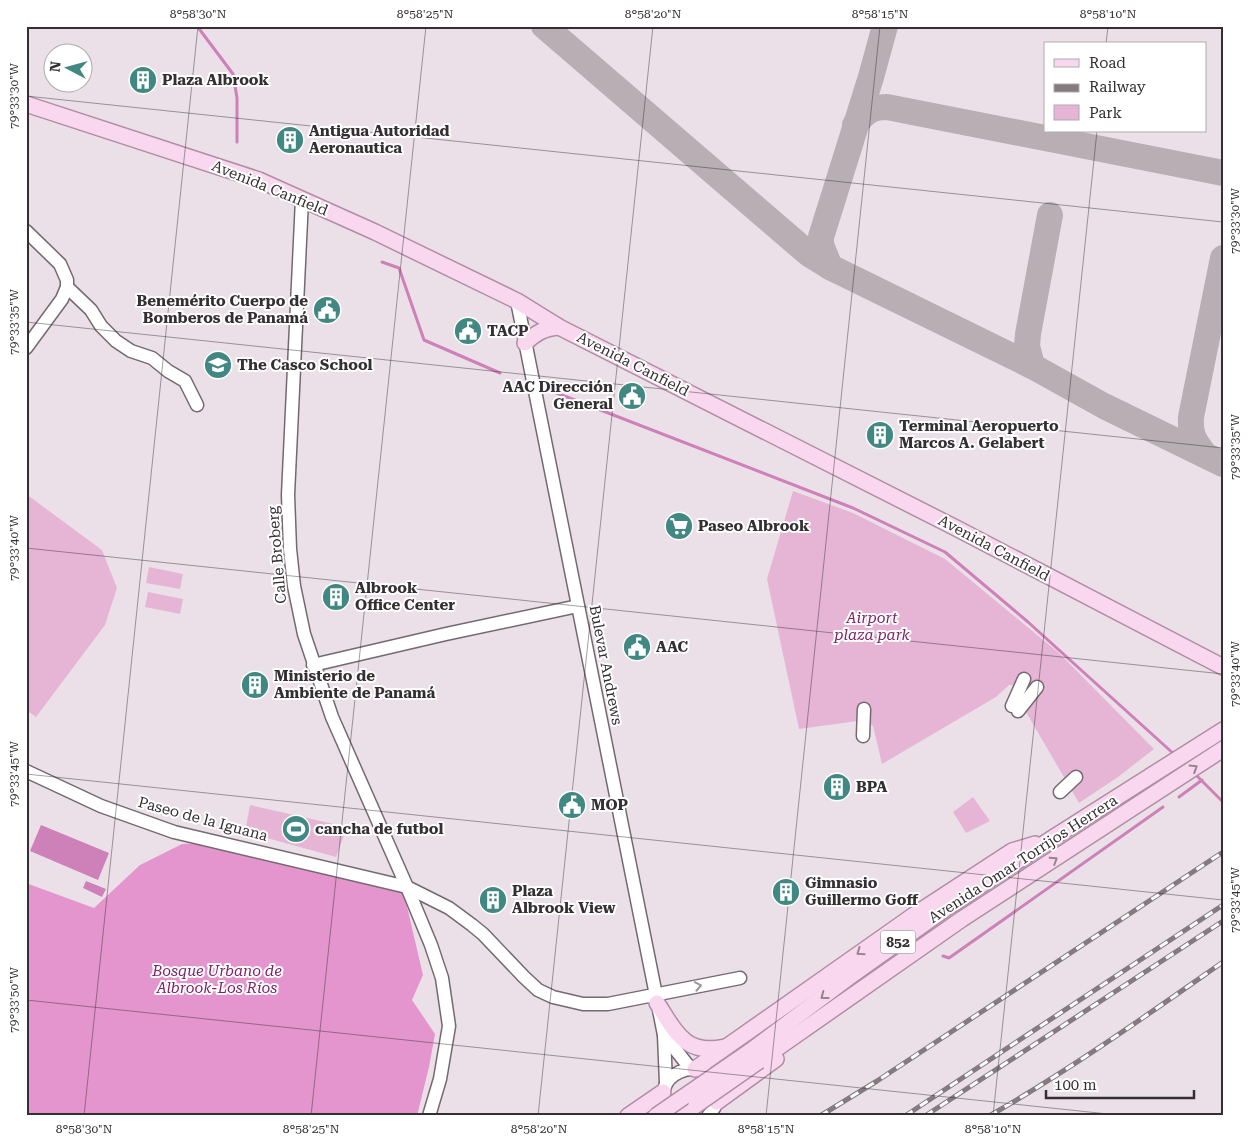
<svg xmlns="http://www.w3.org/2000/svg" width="1249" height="1142" font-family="'Roboto Serif',serif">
  <rect width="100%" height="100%" fill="#ece0e8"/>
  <g fill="#e6b5d6">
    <path d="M793,491L853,513L945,559L1059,653L1154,749L1118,777L1079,803L1026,712L1031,697C1025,688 1019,685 1009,685L996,697L882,764L873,726L865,720L799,729L767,579Z"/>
    <path d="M26,494L102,550L117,588L105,625L36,717L26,710Z"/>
    <path d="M149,567L183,574L180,589L146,583Z"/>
    <path d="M148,592L183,599L180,614L145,607Z"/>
    <path d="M973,797L990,821L966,833L953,812Z"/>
    <path d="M250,805L347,827L336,857L245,832Z"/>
  </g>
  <path fill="#e495cd" d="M216,842L402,885L423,975L412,1000L435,1034L429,1067L417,1116H26V883L94,908L140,865L182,844Z"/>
  <g fill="#ce80b8">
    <path d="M41,825L109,853L98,880L30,851Z"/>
    <path d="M86,881L106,889L102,897L83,888Z"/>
  </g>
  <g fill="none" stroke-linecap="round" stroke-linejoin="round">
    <g stroke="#ce80b8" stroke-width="3">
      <path d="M197,26L233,74L237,98V142"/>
      <path d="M382,262L399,268L424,340L500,373"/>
      <path d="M554,392L853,508L945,552L1028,622L1175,755"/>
      <path d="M1194,773L1223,802"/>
      <path d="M1179,797L1202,780"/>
      <path d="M943,956L949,958L1163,807"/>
    </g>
    <g stroke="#b8aeb4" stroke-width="26">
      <path d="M544,26L809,254L830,267L1032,366L1104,406L1223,464"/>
      <path d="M855,125C865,112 871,107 887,107L1223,173"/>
      <path d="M830,267L821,245V237L871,77L885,26"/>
      <path d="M1032,366L1027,346L1028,334L1050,215"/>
      <path d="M1205,455C1194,441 1190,435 1191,417L1223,258"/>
    </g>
    <defs>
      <g id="minor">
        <path d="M302,199L288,495L290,549L294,586L304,634L332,717L407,887L431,945L442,978L449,1026L440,1079L429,1116"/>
        <path d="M26,231L60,264L67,280V287L62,299L26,348"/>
        <path d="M67,287L91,310L101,326L116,341L131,351L152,358L168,371L185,381L197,405"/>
        <path d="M517,301L664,1035L666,1083"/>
        <path d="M313,665L446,634L578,606"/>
        <path d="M1012,706L1024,679"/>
        <path d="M1018,711L1037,687"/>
        <path d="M863,736L864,709"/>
        <path d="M26,771L101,806L174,832L407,887L449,908L472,925L483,934L524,977L538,990L553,997L583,1004H608L740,978"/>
        <path d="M1060,792L1076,777"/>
        <path d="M664,1035L690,1068"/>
        <path d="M672,1116C639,1075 710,1048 717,1091C718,1100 715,1109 708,1116"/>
      </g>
      <g id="major">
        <path d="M26,104L259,180L375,232L517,301L559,327L956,528L1223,667"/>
        <path d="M525,343C536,333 544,328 559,327"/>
        <path d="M657,1003C676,1032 685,1056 725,1047"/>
        <path d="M749,1052L848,978L948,907L1051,839L1223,730"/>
        <path d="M759,1061L962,919L1223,749"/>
        <path d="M695,1069L914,915L1012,851L1035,844"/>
        <path d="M717,1102L776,1059"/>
        <path d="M628,1116L663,1092"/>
        <path d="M680,1116L696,1105"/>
      </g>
    </defs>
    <use href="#minor" stroke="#746970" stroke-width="15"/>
    <use href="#major" stroke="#b18ca6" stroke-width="18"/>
    <use href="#minor" stroke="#fff" stroke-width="12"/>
    <use href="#major" stroke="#f9d8ef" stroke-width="15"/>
    <defs>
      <g id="rail">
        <path d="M820,1116L877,1081L1223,852"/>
        <path d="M905,1116L1223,905"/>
        <path d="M925,1116L1223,921"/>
        <path d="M989,1116C1070,1070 1147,1015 1223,962"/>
      </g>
    </defs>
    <use href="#rail" stroke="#837b80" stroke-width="5"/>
    <use href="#rail" stroke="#fff" stroke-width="3" stroke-dasharray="9" stroke-linecap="butt"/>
    <defs>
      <g id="major-bridge">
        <path d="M696,1105L759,1061"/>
        <path d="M656,1116L749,1052"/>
      </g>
    </defs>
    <use href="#major-bridge" stroke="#b18ca6" stroke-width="18" stroke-linecap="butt"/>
    <use href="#major-bridge" stroke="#f9d8ef" stroke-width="15"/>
  </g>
  <defs><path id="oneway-chevron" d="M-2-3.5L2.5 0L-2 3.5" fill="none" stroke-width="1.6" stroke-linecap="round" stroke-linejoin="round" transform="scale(1.25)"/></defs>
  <g stroke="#968490">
    <use href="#oneway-chevron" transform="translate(1194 768) rotate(-32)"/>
    <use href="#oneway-chevron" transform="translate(1054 860) rotate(-33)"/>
    <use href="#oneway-chevron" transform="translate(860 952) rotate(145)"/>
    <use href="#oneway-chevron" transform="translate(824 996) rotate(143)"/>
  </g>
  <use stroke="#9a9798" href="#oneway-chevron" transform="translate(698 986) rotate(-11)"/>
  <path fill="none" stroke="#342f32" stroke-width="1" stroke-opacity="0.45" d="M1106,44L1108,26M26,96L1223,222M26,322L1223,448M26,548L1223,674M26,774L1223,900M26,1000L1127,1116M84,1116L198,26M311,1116L426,26M538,1116L653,26M766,1116L880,26M993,1116L1097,131M1221,1116L1223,1095"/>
  <defs>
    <symbol id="building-disc" viewBox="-11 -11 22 22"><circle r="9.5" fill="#418882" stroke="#fff"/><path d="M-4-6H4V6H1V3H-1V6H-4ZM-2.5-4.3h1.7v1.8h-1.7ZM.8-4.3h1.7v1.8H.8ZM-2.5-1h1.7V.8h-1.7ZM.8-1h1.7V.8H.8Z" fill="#fff"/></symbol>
    <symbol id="civic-disc" viewBox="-11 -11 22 22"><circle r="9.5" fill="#418882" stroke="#fff"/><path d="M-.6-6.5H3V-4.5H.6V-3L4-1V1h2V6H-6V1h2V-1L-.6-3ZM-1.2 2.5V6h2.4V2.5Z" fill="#fff"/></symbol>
    <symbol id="school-disc" viewBox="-11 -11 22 22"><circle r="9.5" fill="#418882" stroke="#fff"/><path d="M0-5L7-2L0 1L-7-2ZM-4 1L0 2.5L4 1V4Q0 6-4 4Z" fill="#fff"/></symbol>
    <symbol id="supermarket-disc" viewBox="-11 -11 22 22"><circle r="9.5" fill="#418882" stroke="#fff"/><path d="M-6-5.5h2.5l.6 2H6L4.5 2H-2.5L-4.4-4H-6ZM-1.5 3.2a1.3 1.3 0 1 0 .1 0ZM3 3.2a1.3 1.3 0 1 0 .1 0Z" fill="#fff"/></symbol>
    <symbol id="stadium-disc" viewBox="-11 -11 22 22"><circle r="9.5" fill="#418882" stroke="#fff"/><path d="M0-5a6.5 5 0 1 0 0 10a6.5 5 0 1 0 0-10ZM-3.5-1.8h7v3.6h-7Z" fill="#fff"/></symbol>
  </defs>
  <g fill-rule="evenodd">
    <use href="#building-disc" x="127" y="64" width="32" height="32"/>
    <use href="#building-disc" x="274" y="124" width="32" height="32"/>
    <use href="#civic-disc" x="311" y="294" width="32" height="32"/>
    <use href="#civic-disc" x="452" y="315" width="32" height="32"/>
    <use href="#school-disc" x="202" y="349" width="32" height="32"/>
    <use href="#civic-disc" x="616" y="380" width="32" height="32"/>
    <use href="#building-disc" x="864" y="419" width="32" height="32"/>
    <use href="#supermarket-disc" x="663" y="510" width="32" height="32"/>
    <use href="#building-disc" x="320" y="581" width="32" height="32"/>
    <use href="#civic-disc" x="621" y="631" width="32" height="32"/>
    <use href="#building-disc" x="239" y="669" width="32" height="32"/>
    <use href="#building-disc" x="821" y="771" width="32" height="32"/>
    <use href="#civic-disc" x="556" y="789" width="32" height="32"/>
    <use href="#stadium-disc" x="280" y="813" width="32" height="32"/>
    <use href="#building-disc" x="770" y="876" width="32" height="32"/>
    <use href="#building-disc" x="477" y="884" width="32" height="32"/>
  </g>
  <g text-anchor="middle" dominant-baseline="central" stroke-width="4" stroke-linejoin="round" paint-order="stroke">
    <rect fill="#fff" stroke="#716d70" stroke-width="1" x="880.5" y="930.5" width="35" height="23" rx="4"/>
    <g font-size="14" font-weight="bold" fill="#342f32">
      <text x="898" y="942">852</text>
    </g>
    <g font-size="15" font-weight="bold" fill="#342f32" stroke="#fff" text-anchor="start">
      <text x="162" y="80">Plaza Albrook</text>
      <text x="309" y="131">Antigua Autoridad<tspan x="309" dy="17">Aeronautica</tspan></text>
      <text x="308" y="301" text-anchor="end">Benemérito Cuerpo de<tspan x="308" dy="17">Bomberos de Panamá</tspan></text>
      <text x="487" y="331">TACP</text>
      <text x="237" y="365">The Casco School</text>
      <text x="613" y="387" text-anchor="end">AAC Dirección<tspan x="613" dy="17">General</tspan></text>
      <text x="899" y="426">Terminal Aeropuerto<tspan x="899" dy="17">Marcos A. Gelabert</tspan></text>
      <text x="698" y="526">Paseo Albrook</text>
      <text x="355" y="588">Albrook<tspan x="355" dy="17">Office Center</tspan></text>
      <text x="656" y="647">AAC</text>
      <text x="274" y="676">Ministerio de<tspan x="274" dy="17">Ambiente de Panamá</tspan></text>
      <text x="856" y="787">BPA</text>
      <text x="591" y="805">MOP</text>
      <text x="315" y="829">cancha de futbol</text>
      <text x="805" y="883">Gimnasio<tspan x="805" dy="17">Guillermo Goff</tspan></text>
      <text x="512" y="891">Plaza<tspan x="512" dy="17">Albrook View</tspan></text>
    </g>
    <g font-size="15" fill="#342f32" stroke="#fff">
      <text transform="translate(270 188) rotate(22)">Avenida Canfield</text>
      <text transform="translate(633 364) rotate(27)">Avenida Canfield</text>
      <text transform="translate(994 548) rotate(28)">Avenida Canfield</text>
      <text transform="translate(277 555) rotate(-95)">Calle Broberg</text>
      <text transform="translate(606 665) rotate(79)">Bulevar Andrews</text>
      <text transform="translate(203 819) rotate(15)">Paseo de la Iguana</text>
      <text transform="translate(1023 859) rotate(-33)">Avenida Omar Torrijos Herrera</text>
    </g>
    <g font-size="15" font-style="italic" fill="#7d2269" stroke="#fff">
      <text x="872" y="618">Airport<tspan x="872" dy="17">plaza park</tspan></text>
      <text x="217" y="971">Bosque Urbano de<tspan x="217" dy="17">Albrook-Los Ríos</tspan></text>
    </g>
  </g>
  <rect width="1249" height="1142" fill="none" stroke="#ffffff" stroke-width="55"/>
  <rect x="1044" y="42" width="162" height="90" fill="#ffffff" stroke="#aeacad"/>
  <rect x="1054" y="59" width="25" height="8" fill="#f9d8ef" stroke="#aeacad"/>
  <text x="1089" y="68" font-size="15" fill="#342f32">Road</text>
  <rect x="1054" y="84" width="25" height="8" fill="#837b80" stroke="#aeacad"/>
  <text x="1089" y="92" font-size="15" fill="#342f32">Railway</text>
  <rect x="1054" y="105" width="25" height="15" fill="#e6b5d6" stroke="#aeacad"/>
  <text x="1089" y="118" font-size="15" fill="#342f32">Park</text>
  <g transform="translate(68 68) rotate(276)"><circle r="24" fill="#ffffff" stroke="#aeacad"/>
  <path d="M0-4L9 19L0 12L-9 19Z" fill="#418882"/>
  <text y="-8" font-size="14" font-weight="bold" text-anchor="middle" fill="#342f32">N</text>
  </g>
  <path d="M1046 1090v8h148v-8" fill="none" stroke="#342f32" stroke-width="2.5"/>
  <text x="1054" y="1090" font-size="15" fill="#342f32" stroke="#ffffff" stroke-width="4" paint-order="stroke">100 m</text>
  <rect x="28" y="28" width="1194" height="1086" fill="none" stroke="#342f32" stroke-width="2"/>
  <g font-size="12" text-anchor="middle" fill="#342f32">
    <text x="198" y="18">8°58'30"N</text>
    <text x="425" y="18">8°58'25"N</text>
    <text x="653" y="18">8°58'20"N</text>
    <text x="880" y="18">8°58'15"N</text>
    <text x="1108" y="18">8°58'10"N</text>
    <text transform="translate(14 96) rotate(-90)" y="4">79°33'30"W</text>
    <text transform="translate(1235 221) rotate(-90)" y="4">79°33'30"W</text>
    <text transform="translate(14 322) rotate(-90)" y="4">79°33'35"W</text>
    <text transform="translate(1235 447) rotate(-90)" y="4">79°33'35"W</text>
    <text transform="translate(14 548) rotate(-90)" y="4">79°33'40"W</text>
    <text transform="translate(1235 674) rotate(-90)" y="4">79°33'40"W</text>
    <text transform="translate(14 774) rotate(-90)" y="4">79°33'45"W</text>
    <text transform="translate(1235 900) rotate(-90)" y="4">79°33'45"W</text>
    <text transform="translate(14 1000) rotate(-90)" y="4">79°33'50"W</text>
    <text x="84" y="1133">8°58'30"N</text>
    <text x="311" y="1133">8°58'25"N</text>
    <text x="539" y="1133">8°58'20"N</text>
    <text x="766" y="1133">8°58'15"N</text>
    <text x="993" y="1133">8°58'10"N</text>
  </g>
</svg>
